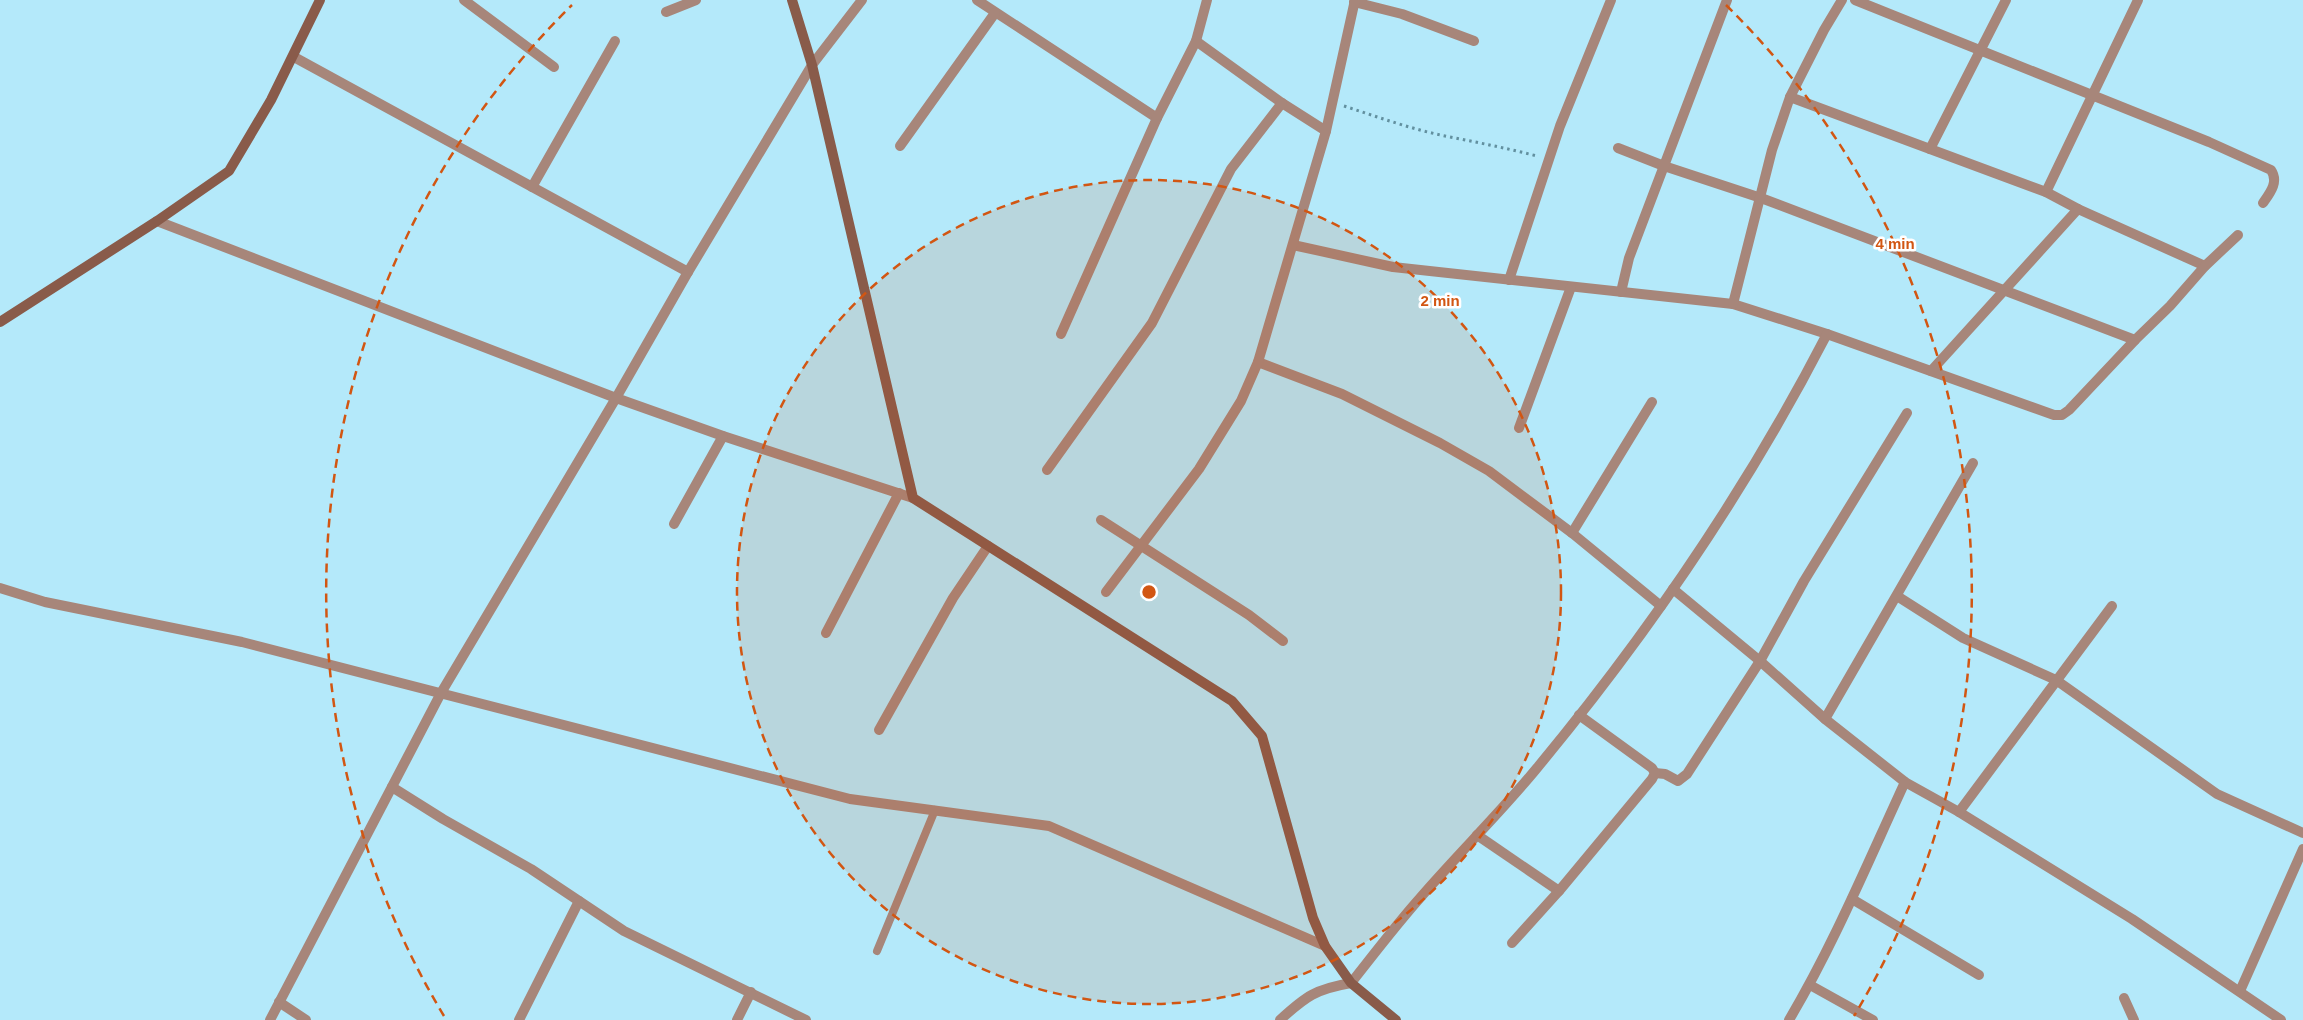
<svg xmlns="http://www.w3.org/2000/svg" width="2303" height="1020" font-family="Helvetica,sans-serif">
  <rect width="100%" height="100%" fill="#b4e9fa"/>
  <g fill="none" stroke-linecap="round" stroke-linejoin="round">
    <path stroke="#62909f" stroke-width="3" stroke-dasharray="2.5 4" stroke-linecap="butt" d="M1344,106C1378,117 1411,129 1445,136C1476,142 1506,148 1537,156"/>
    <path stroke="#a7867a" stroke-width="8" d="M877,951L935,810"/>
    <g stroke="#a7867a" stroke-width="10">
      <path d="M464,0L554,67"/>
      <path d="M977,0L1157,118"/>
      <path d="M1855,0L2209,142L2271,170C2279,182 2270,193 2263,203"/>
      <path d="M1354,2L1402,14L1474,41"/>
      <path d="M666,12L696,0"/>
      <path d="M1196,41L1282,103L1326,131"/>
      <path d="M294,57L688,272"/>
      <path d="M1790,97L2046,192L2078,209L2205,266"/>
      <path d="M900,146L995,13"/>
      <path d="M1618,148L1664,166L1761,198L2135,340"/>
      <path d="M1930,149L2006,0"/>
      <path d="M532,187L615,41"/>
      <path d="M2046,192L2138,0"/>
      <path d="M157,221L616,398L723,436L913,498"/>
      <path d="M1293,245L1393,267L1733,304L1827,334L2054,415H2062L2069,410L2135,340L2170,306L2205,266L2238,235"/>
      <path d="M1509,280L1560,126L1611,0"/>
      <path d="M1621,292L1629,258L1727,0"/>
      <path d="M1733,304L1772,150L1790,97L1824,30L1842,0"/>
      <path d="M1061,334L1157,118L1196,41L1207,0"/>
      <path d="M1258,362L1342,394L1440,443L1489,471L1572,533L1661,606"/>
      <path d="M1931,371L2078,209"/>
      <path d="M1519,428L1571,287"/>
      <path d="M1047,470L1152,323L1231,169L1282,103"/>
      <path d="M1101,520L1249,615L1283,641"/>
      <path d="M674,524L723,436"/>
      <path d="M1572,533L1652,402"/>
      <path d="M0,588L45,602L242,642L850,799L1049,826L1325,946"/>
      <path d="M1673,589L1760,661L1825,719L1905,782L1959,812L2132,919L2281,1020"/>
      <path d="M1106,592L1199,469L1241,401L1258,362L1326,131L1355,0"/>
      <path d="M1897,596L1963,638L2056,680L2217,794L2303,833"/>
      <path d="M826,633L899,493"/>
      <path d="M1825,719L1973,463"/>
      <path d="M879,730L953,598L988,546"/>
      <path d="M1655,773L1665,774L1678,781L1687,774L1760,661L1804,581L1907,413"/>
      <path d="M392,787L443,819L531,869L624,931L806,1020"/>
      <path d="M1959,812L2112,606"/>
      <path d="M1477,835L1559,891"/>
      <path d="M1852,899L1979,975"/>
      <path d="M1512,943L1559,891L1652,779L1655,773L1652,768L1579,715"/>
      <path d="M1810,985L1873,1020"/>
      <path d="M2240,991L2303,849"/>
      <path d="M2124,998L2134,1020"/>
      <path d="M279,1002L306,1020"/>
      <path d="M270,1020L441,693L616,398L688,272L812,65L862,0"/>
      <path d="M519,1020L579,901"/>
      <path d="M737,1020L751,992"/>
      <path d="M1280,1020C1306,996 1316,989 1351,983C1374,954 1396,925 1420,898C1458,854 1500,813 1537,768C1648,634 1747,489 1827,334"/>
      <path d="M1789,1020C1834,944 1868,862 1905,782"/>
    </g>
    <g stroke="#895b4a" stroke-width="10">
      <path d="M792,0L812,65L913,498L1232,701L1262,736L1313,918L1325,946L1351,983L1396,1020"/>
      <path d="M0,322L157,221L229,171L271,100L320,0"/>
    </g>
  </g>
  <circle cx="1149" cy="592" r="412" fill="#d25612" fill-opacity=".12"/>
  <g fill="none" stroke="#d25612" stroke-width="2.5" stroke-dasharray="9 6">
    <circle cx="1149" cy="592" r="412"/>
    <path d="M444 1016A823 823 0 0 1 572 5M1726 5A823 823 0 0 1 1854 1016"/>
  </g>
  <circle cx="1149" cy="592" r="8" fill="#d25612" stroke="#fff" stroke-width="2.5"/>
  <g font-size="15" text-anchor="middle" font-weight="bold" fill="#d25612" stroke="#fff" stroke-width="5" stroke-linejoin="round" paint-order="stroke">
    <text x="1895" y="249">4 min</text>
    <text x="1440" y="306">2 min</text>
  </g>
</svg>
